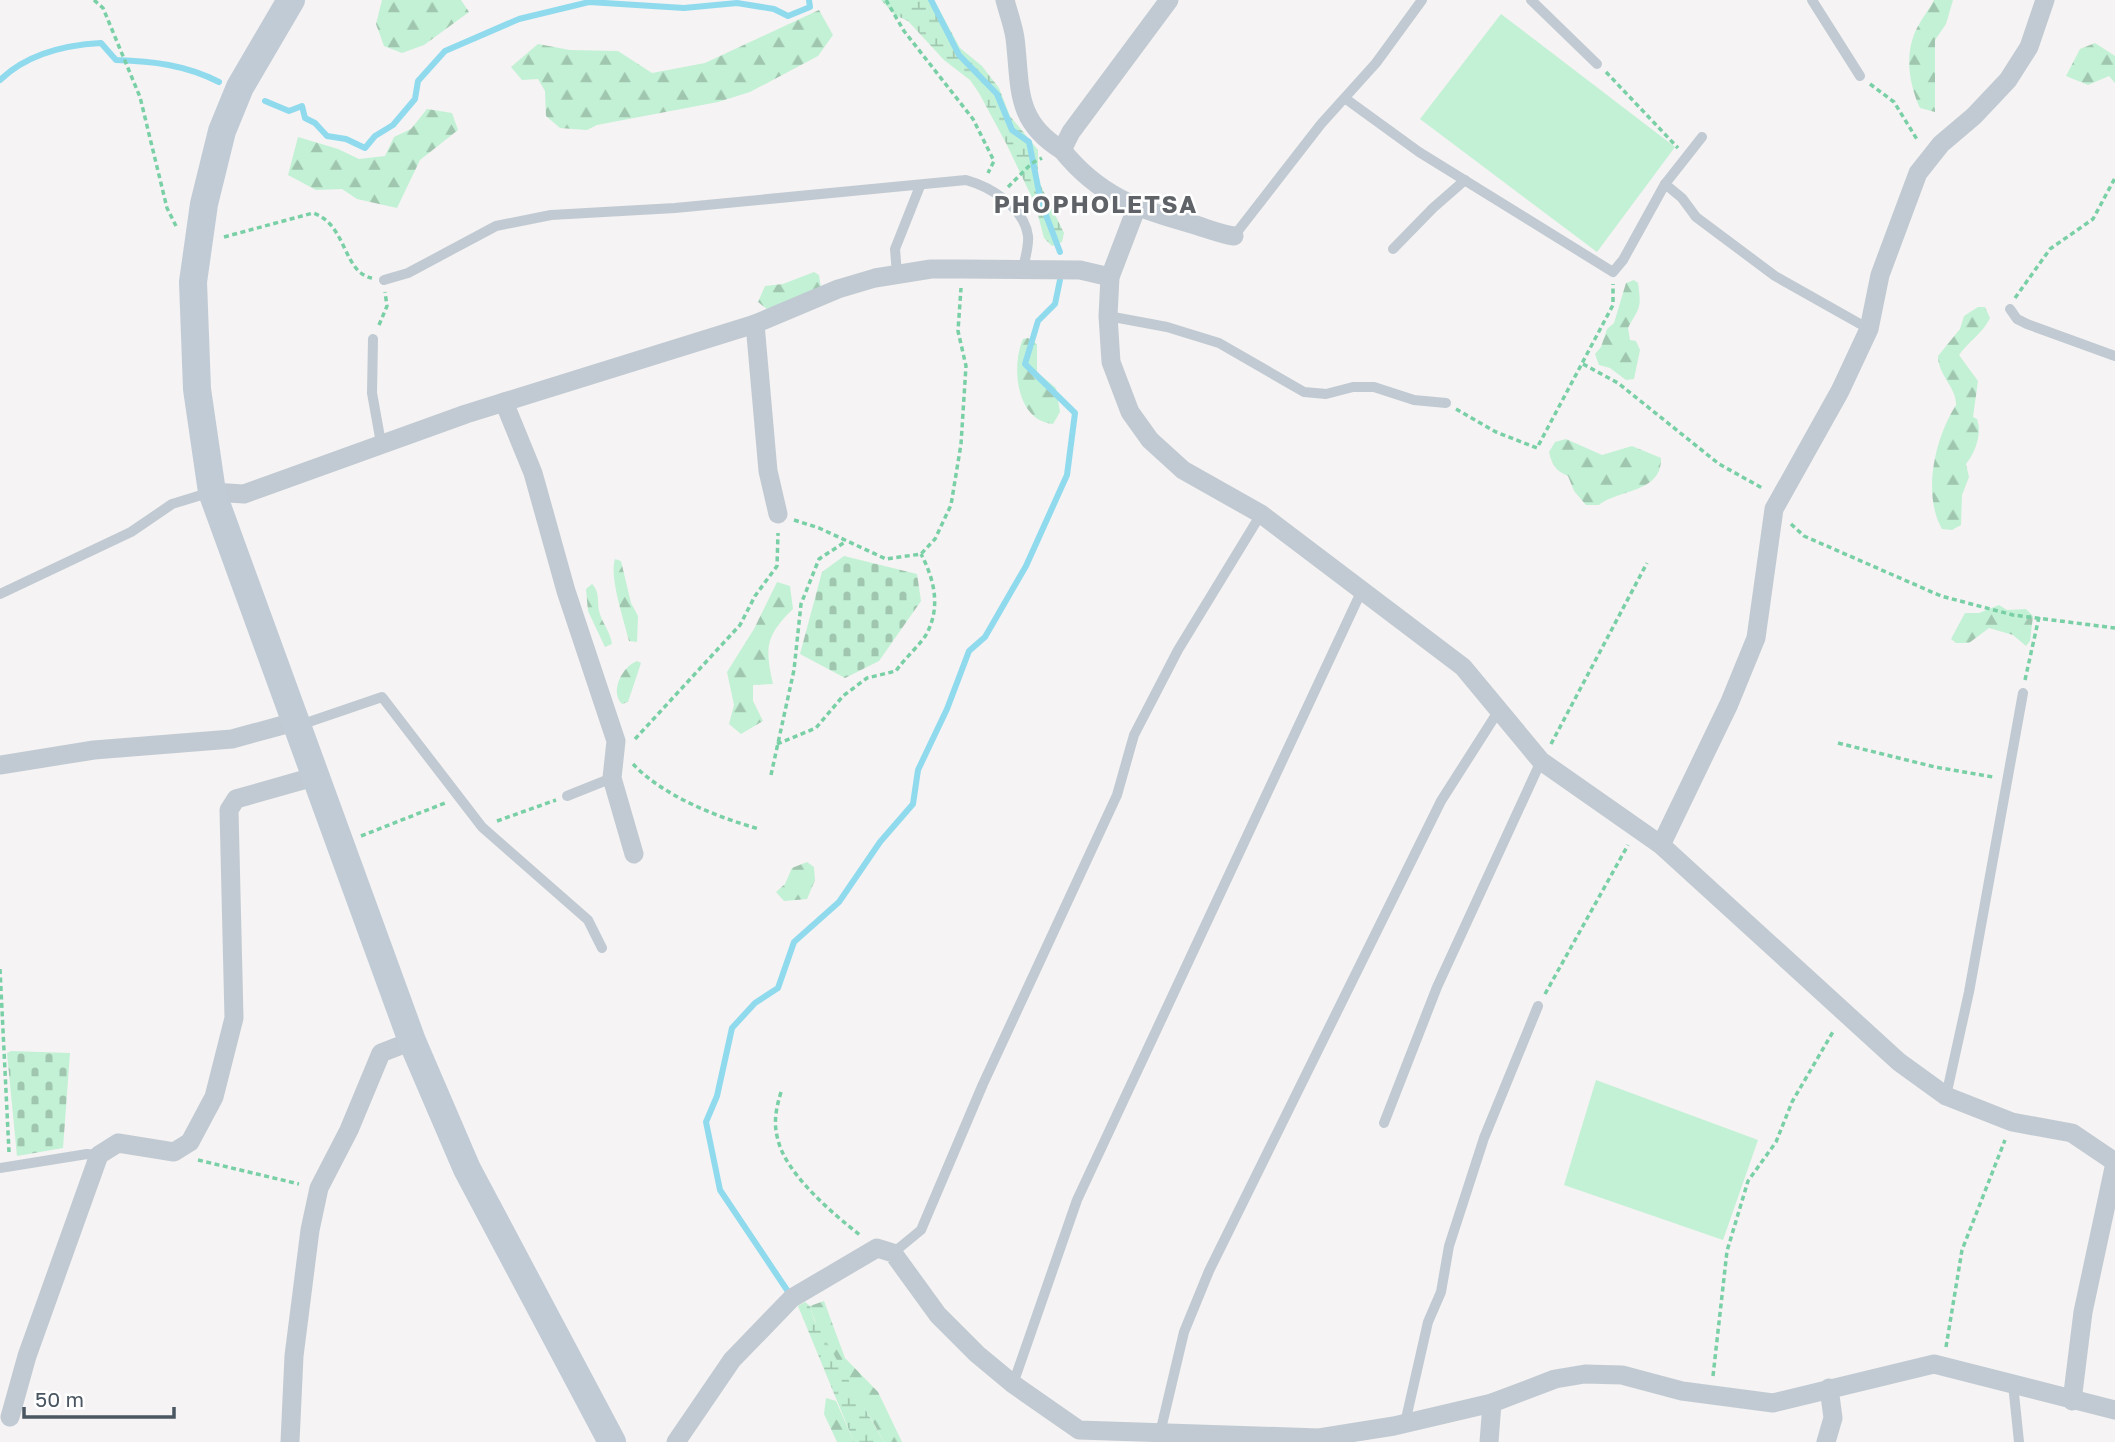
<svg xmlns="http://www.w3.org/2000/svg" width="2115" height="1442" font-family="'Golos Text',sans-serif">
  <defs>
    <pattern id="forest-firs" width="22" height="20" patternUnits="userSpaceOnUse" patternTransform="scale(1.75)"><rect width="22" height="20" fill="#c3f1d5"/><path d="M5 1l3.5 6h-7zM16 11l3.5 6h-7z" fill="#a0c6b0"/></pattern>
    <pattern id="wetland-marsh" width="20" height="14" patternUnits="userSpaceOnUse" patternTransform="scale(1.75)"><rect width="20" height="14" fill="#c3f1d5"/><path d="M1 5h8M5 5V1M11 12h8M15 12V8" fill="none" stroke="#a0c6b0"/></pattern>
    <pattern id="cemetery-stones" width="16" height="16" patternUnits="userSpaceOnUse" patternTransform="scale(1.75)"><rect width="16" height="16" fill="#c3f1d5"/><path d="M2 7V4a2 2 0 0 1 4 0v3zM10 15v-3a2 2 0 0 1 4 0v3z" fill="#a0c6b0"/></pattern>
  </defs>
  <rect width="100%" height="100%" fill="#f5f3f3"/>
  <g fill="#c3f1d5">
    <path d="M1501,14L1675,147L1597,252L1420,119Z"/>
    <path d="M1596,1080L1758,1140L1723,1240L1564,1185Z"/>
  </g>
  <g fill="url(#forest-firs)">
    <path d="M382,0H461L469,12L424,45L402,53L384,46L376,24Z"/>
    <path d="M1934,0H1953L1946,24L1935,40V112L1920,108C1909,84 1904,53 1917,28C1922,18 1929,10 1934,0Z"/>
    <path d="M819,10L833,35L818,56L750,92L718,102L597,125L587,130L560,128L546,116L545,91L538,79L522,80L511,67L538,44L570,50L618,51L652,73L705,63Z"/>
    <path d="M2095,43L2115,56V83L2109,76L2088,85L2066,76L2080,49Z"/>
    <path d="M427,109L452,113L458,130L420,160L397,208L357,199L342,189L316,190L288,175L298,137L338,149L359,159L385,156L394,137L411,129Z"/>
    <path d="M814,272L819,275L821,289L767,309L758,302L765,286L783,284Z"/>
    <path d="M1634,280L1638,283C1642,310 1639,307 1628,328L1630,340L1636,341L1640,350L1634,379L1626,380L1610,368L1599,365L1595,354L1601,347L1607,329L1614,323L1626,283Z"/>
    <path d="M1978,307H1985L1990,318C1983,333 1969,341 1959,355L1978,381L1973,417L1977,419C1982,433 1976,452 1966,464L1969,477L1962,495L1961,525L1952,530L1942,529C1922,494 1935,438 1956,405C1957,388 1938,375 1938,356L1960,329L1964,316Z"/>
    <path d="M1028,338L1037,344V372L1056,388L1060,412L1053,424C1016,421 1011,366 1023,339Z"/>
    <path d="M1566,439L1602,455L1632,446L1661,458C1662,493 1619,489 1599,505H1586L1574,491L1568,476C1556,471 1552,465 1549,452L1555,442Z"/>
    <path d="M615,559L621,561L631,603L638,616L637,642L629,641C624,620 609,577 615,559Z"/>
    <path d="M777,582L790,586L793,609C765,636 765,648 773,684L753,685V701L763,721L741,734L729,724L734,705L727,672L754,629Z"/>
    <path d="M592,584C600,592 597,601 599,611C602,623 610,631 612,644L605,647L588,611L586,589Z"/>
    <path d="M1999,605L2007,610L2026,609L2033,616L2030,641L2026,646L2013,635L1989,628L1969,643H1956L1951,639L1965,613H1979Z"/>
    <path d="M637,661L641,663L628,702L622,704C609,691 623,666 637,661Z"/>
    <path d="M807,862L814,867L815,880L807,899L784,901L776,892L785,884L792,868Z"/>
    <path d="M824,1301L845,1358L878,1392L902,1442H884C862,1398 823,1353 810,1306Z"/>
    <path d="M826,1398L836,1401L854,1442H837L824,1414Z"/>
  </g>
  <g fill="url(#wetland-marsh)">
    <path d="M881,0H934L960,48L982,66L999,88L1010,116L1038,150V180L1064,233L1062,242L1052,246L1044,238L1035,204L1007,145L979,93L970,80L944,60L908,21L895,15Z"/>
    <path d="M805,1302L810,1306L814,1320L884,1442H854L798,1306Z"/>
  </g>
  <g fill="url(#cemetery-stones)">
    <path d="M844,556L917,574L921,601L879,661L845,678L800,654L822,572Z"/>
    <path d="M11,1051L70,1053L63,1148L17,1156L7,1053Z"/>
  </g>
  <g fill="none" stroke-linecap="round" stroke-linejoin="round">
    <g stroke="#90daee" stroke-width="6">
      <path d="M931,0L959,55L997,94L1012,130L1029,142L1041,202L1060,252"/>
      <path d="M0,80C27,54 65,45 101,43L116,60C152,61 186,65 219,82"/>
      <path d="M265,101L289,111L302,106L305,118L315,123L327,136L346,139L365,148L375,136L393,125L415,99L418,81L445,51L519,19L589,2L684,8L737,3L774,9L788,16L810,7L809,0"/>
      <path d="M791,1296L720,1190L706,1122L717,1096L732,1028L755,1003L778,988L794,942L839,902L880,842L913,804L918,770L947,709L969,651L985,637L1026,566L1067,475L1075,413L1025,364L1038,321L1055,304L1060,280"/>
    </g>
    <g stroke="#7ad0a6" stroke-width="3.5" stroke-dasharray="5 3.5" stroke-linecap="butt">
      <path d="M94,0L103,8L140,97L167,208L176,226"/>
      <path d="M886,0L904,31L973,119L994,161L988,173"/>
      <path d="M1606,72L1678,148"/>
      <path d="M1870,84L1894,102L1918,141"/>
      <path d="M1008,187L1032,163L1042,158"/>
      <path d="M224,237L313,213C347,224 343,273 372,278"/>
      <path d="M2015,298L2050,249L2093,219L2115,178"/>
      <path d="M379,325L387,306L385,292"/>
      <path d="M1583,364L1618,383L1719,464L1764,489"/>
      <path d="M1456,409L1496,432L1537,448L1613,305V284"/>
      <path d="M794,520L819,528L886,559L921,554L935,539L951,505L961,444L966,366L958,331L961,288"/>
      <path d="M1791,524L1804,536L1941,596L2013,615L2115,628"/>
      <path d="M2025,680L2039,617"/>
      <path d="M635,739L740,625L755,596L777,566L778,533"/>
      <path d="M1838,743L1935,767L1993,777"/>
      <path d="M777,744L816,728L843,696L867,678L896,671C904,659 922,643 927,633C941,606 934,579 921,554"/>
      <path d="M1551,744L1647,563"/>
      <path d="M633,764C663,796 717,817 759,829"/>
      <path d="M771,775L794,670L801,604L819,559L845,542"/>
      <path d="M497,821L556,800"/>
      <path d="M361,836L445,803"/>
      <path d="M0,969L9,1152"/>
      <path d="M1545,994L1628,845"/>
      <path d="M781,1092C776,1109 773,1123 778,1140C786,1174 833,1214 860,1235"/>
      <path d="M198,1160L299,1184"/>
      <path d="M1946,1347L1962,1250L2005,1140"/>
      <path d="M1713,1376L1727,1251L1748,1181L1776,1142L1792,1102L1834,1030"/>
    </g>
    <g stroke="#c1cad2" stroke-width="10">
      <path d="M1531,0L1597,64"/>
      <path d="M1812,0L1860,76"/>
      <path d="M1346,99L1419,152L1613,272L1623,260L1665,184L1702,137"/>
      <path d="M1665,184L1682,198L1696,217L1775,276L1869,329"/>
      <path d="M1234,236L1321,124L1376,63L1422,0"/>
      <path d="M1393,249L1433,208L1465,180"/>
      <path d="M897,274L895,249L920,186"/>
      <path d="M384,280L408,273L496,226L551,215L675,208L966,180C991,187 1024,207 1028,236C1029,246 1025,258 1023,269"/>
      <path d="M2010,309L2017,319L2027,324L2115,356"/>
      <path d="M1108,316L1167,327L1219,343L1304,392L1326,394L1353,387H1374L1414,400L1446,403"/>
      <path d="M373,339L372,393L381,443"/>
      <path d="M0,594L131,532L172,504L208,493"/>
      <path d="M300,725L382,697L482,827L588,920L602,948"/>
      <path d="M567,796L612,778"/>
      <path d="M1946,1096L1969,992L2023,693"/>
      <path d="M1384,1123L1437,987L1541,761"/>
      <path d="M0,1168L87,1154L99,1155"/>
      <path d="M893,1253L921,1230L983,1084L1117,795L1134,735L1178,650L1261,514"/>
      <path d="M1013,1384L1077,1200L1362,590"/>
      <path d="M2013,1384L2019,1442"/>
      <path d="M1405,1423L1428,1322L1441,1292L1449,1246L1484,1138L1538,1006"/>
      <path d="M1160,1433L1184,1332L1209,1271L1441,801L1499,710"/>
    </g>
    <g stroke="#c1cad2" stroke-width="19">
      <path d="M1005,0C1008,12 1013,25 1015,38C1021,87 1014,121 1062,150"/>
      <path d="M1169,0L1071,132L1062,150C1099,196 1137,209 1192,224C1206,228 1220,234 1234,236"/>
      <path d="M1136,209L1110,277L1108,316L1111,362L1130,412L1150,440L1183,470L1261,514L1463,667L1541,761L1661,845L1899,1062L1946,1096L2012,1122L2072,1133L2115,1162"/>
      <path d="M755,324L768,471L778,514"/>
      <path d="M504,402L533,473L566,591L616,741L612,778L634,854"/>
      <path d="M212,492L244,494L466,414L755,324L838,289L875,278L931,269H962L1080,270L1110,277"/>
      <path d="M0,765L94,750L232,739L298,721"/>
      <path d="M1661,845L1729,704L1756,638L1774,509L1840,391L1869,329L1880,275L1918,173L1941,144L1974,116L2008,80L2029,47L2045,0"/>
      <path d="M2072,1401L2083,1312L2115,1163"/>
      <path d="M10,1417L27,1356L99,1155L118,1143L174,1152L190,1142L214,1097L234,1018L229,810L236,799L317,776"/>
      <path d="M290,1442L294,1356L310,1230L319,1188L349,1130L381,1053L412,1041"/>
      <path d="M676,1442L732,1360L792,1298L877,1248L893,1253L938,1315L977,1354L1013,1384L1079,1430L1319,1438L1394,1426L1492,1403L1555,1379L1585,1374L1622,1375L1682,1391L1773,1403L1934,1364L2115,1410"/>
      <path d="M1489,1442L1492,1403"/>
      <path d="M1826,1442L1833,1418L1829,1388"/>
    </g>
    <path stroke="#c1cbd6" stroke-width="28" d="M291,0L240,87L222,131L204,204L193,282L197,389L212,492L412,1041L467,1169L612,1442"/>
  </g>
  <g text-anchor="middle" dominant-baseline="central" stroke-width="5" stroke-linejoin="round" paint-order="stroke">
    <g font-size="24" font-weight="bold" letter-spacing="2" fill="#5f6368" stroke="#fff">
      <text x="1096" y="203">PHOPHOLETSA</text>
    </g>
  </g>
  <path d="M24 1407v10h150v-10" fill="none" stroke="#4a5661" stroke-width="3.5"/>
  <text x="35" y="1407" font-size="21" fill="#4a5661" stroke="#ffffff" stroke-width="5" paint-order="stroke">50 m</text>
</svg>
